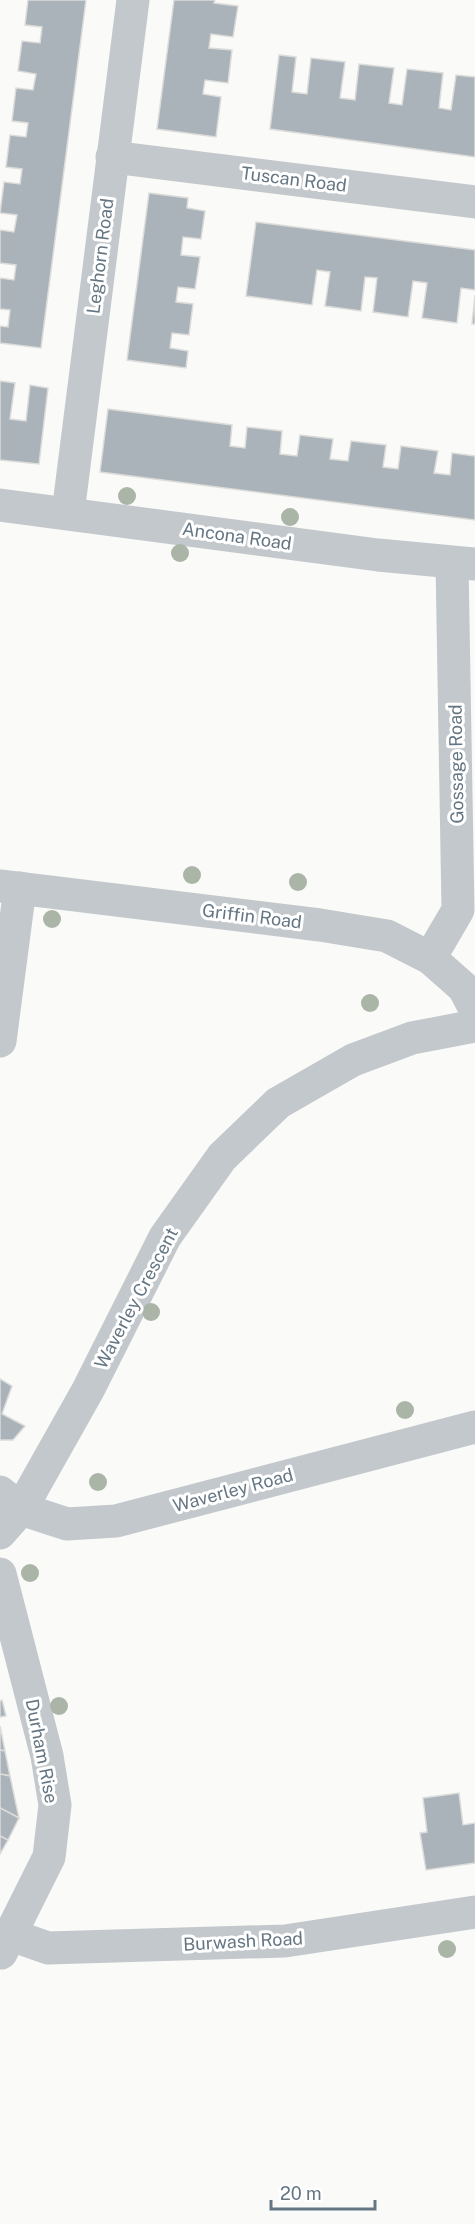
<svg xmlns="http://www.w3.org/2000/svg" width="475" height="2224" font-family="'Public Sans',sans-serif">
  <rect width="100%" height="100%" fill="#fafaf8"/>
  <g fill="#aab3b9" stroke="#dcdcda" stroke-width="1.5">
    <path d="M28,0H86L41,348L0,343V326L8,327L10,310L0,309V278L14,280L16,265L0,263V230L14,232L17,215L0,213L4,182L20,184L22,169L6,167L10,135L26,137L28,123L12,121L16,88L33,90L36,74L18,71L22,41L40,43L42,27L25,25Z"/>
    <path d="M174,0H215L214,3L238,6L233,37L211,34L209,48L232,50L228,83L205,80L203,94L221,97L216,137L157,129Z"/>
    <path d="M279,55L296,57L292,92L307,94L311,58L345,62L340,98L355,100L359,64L394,68L389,103L402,105L407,69L443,73L439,108L451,110L456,75L475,77V157L270,129Z"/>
    <path d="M149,193L188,198L187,208L205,211L201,239L183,237L181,255L200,257L195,289L178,287L176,302L193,304L189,335L172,333L170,348L188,351L186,368L127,360Z"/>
    <path d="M256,222L475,250V290L461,288L457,323L422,318L427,283L413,281L408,317L373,312L377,278L365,277L361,311L325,306L330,272L317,270L312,305L246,296Z"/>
    <path d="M475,295V324H472Z"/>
    <path d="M0,381L15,383L10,419L26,421L30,385L48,388L39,464L0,460Z"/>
    <path d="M108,409L232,425L230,446L245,448L247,427L282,431L280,454L297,456L300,435L333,439L330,459L348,461L351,441L386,445L383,467L398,469L401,446L438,451L434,473L450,475L452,453L475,456V520L100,472Z"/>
    <path d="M0,1379L12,1386L2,1414L25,1426L13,1440H0Z"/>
    <path d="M2,1700L6,1716L0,1717V1701Z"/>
    <path d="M0,1726L5,1751L0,1750Z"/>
    <path d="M0,1750L5,1751L10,1776L0,1774Z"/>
    <path d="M0,1774L10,1776L19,1818L0,1808Z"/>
    <path d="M459,1793L463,1825L475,1823V1863L426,1870L420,1833L427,1832L423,1798Z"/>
    <path d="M0,1808L19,1818L8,1840L0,1836Z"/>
    <path d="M0,1836L8,1840L0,1854Z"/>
  </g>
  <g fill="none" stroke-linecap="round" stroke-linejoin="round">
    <g stroke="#c3c8cc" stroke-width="33">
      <path d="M112,157L475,202"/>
      <path d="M0,505L378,555L475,564"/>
      <path d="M68,513L133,0"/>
      <path d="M0,886L320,925L387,936L430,958L464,988L475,1009"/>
      <path d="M430,958L458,910L452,563"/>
      <path d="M0,1041L20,888"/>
      <path d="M0,1492L21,1509L88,1390L165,1237L222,1157L278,1103L353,1060L412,1038L475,1026"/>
      <path d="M0,1533L21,1509L67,1524L116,1521L475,1427"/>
      <path d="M0,1574L47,1756L55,1805L49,1857L1,1953"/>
      <path d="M11,1935L48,1948L285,1941L475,1912"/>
    </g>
  </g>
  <g fill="#aab4a7">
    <circle cx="127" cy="496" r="9"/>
    <circle cx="290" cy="517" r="9"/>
    <circle cx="180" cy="553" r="9"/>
    <circle cx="192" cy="875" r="9"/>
    <circle cx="298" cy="882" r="9"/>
    <circle cx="52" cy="919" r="9"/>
    <circle cx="370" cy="1003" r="9"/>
    <circle cx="151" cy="1312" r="9"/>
    <circle cx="405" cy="1410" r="9"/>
    <circle cx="98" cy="1482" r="9"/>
    <circle cx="30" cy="1573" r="9"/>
    <circle cx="59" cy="1706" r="9"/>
    <circle cx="447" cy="1949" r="9"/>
  </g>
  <g text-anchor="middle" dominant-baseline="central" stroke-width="6" stroke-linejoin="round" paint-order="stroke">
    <g font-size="18" fill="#657683" stroke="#fff">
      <text transform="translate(294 179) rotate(7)">Tuscan Road</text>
      <text transform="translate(100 256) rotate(-83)">Leghorn Road</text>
      <text transform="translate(237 536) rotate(8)">Ancona Road</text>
      <text transform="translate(456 764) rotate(-91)">Gossage Road</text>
      <text transform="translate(252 916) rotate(7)">Griffin Road</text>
      <text transform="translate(136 1298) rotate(-62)">Waverley Crescent</text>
      <text transform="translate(233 1490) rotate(-15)">Waverley Road</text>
      <text transform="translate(42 1751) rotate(79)">Durham Rise</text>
      <text transform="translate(243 1941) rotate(-3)">Burwash Road</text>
    </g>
  </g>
  <path d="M271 2200v9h104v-9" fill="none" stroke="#657683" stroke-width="3"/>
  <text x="280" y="2200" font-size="18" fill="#657683" stroke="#ffffff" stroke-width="4.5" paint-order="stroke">20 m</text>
</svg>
